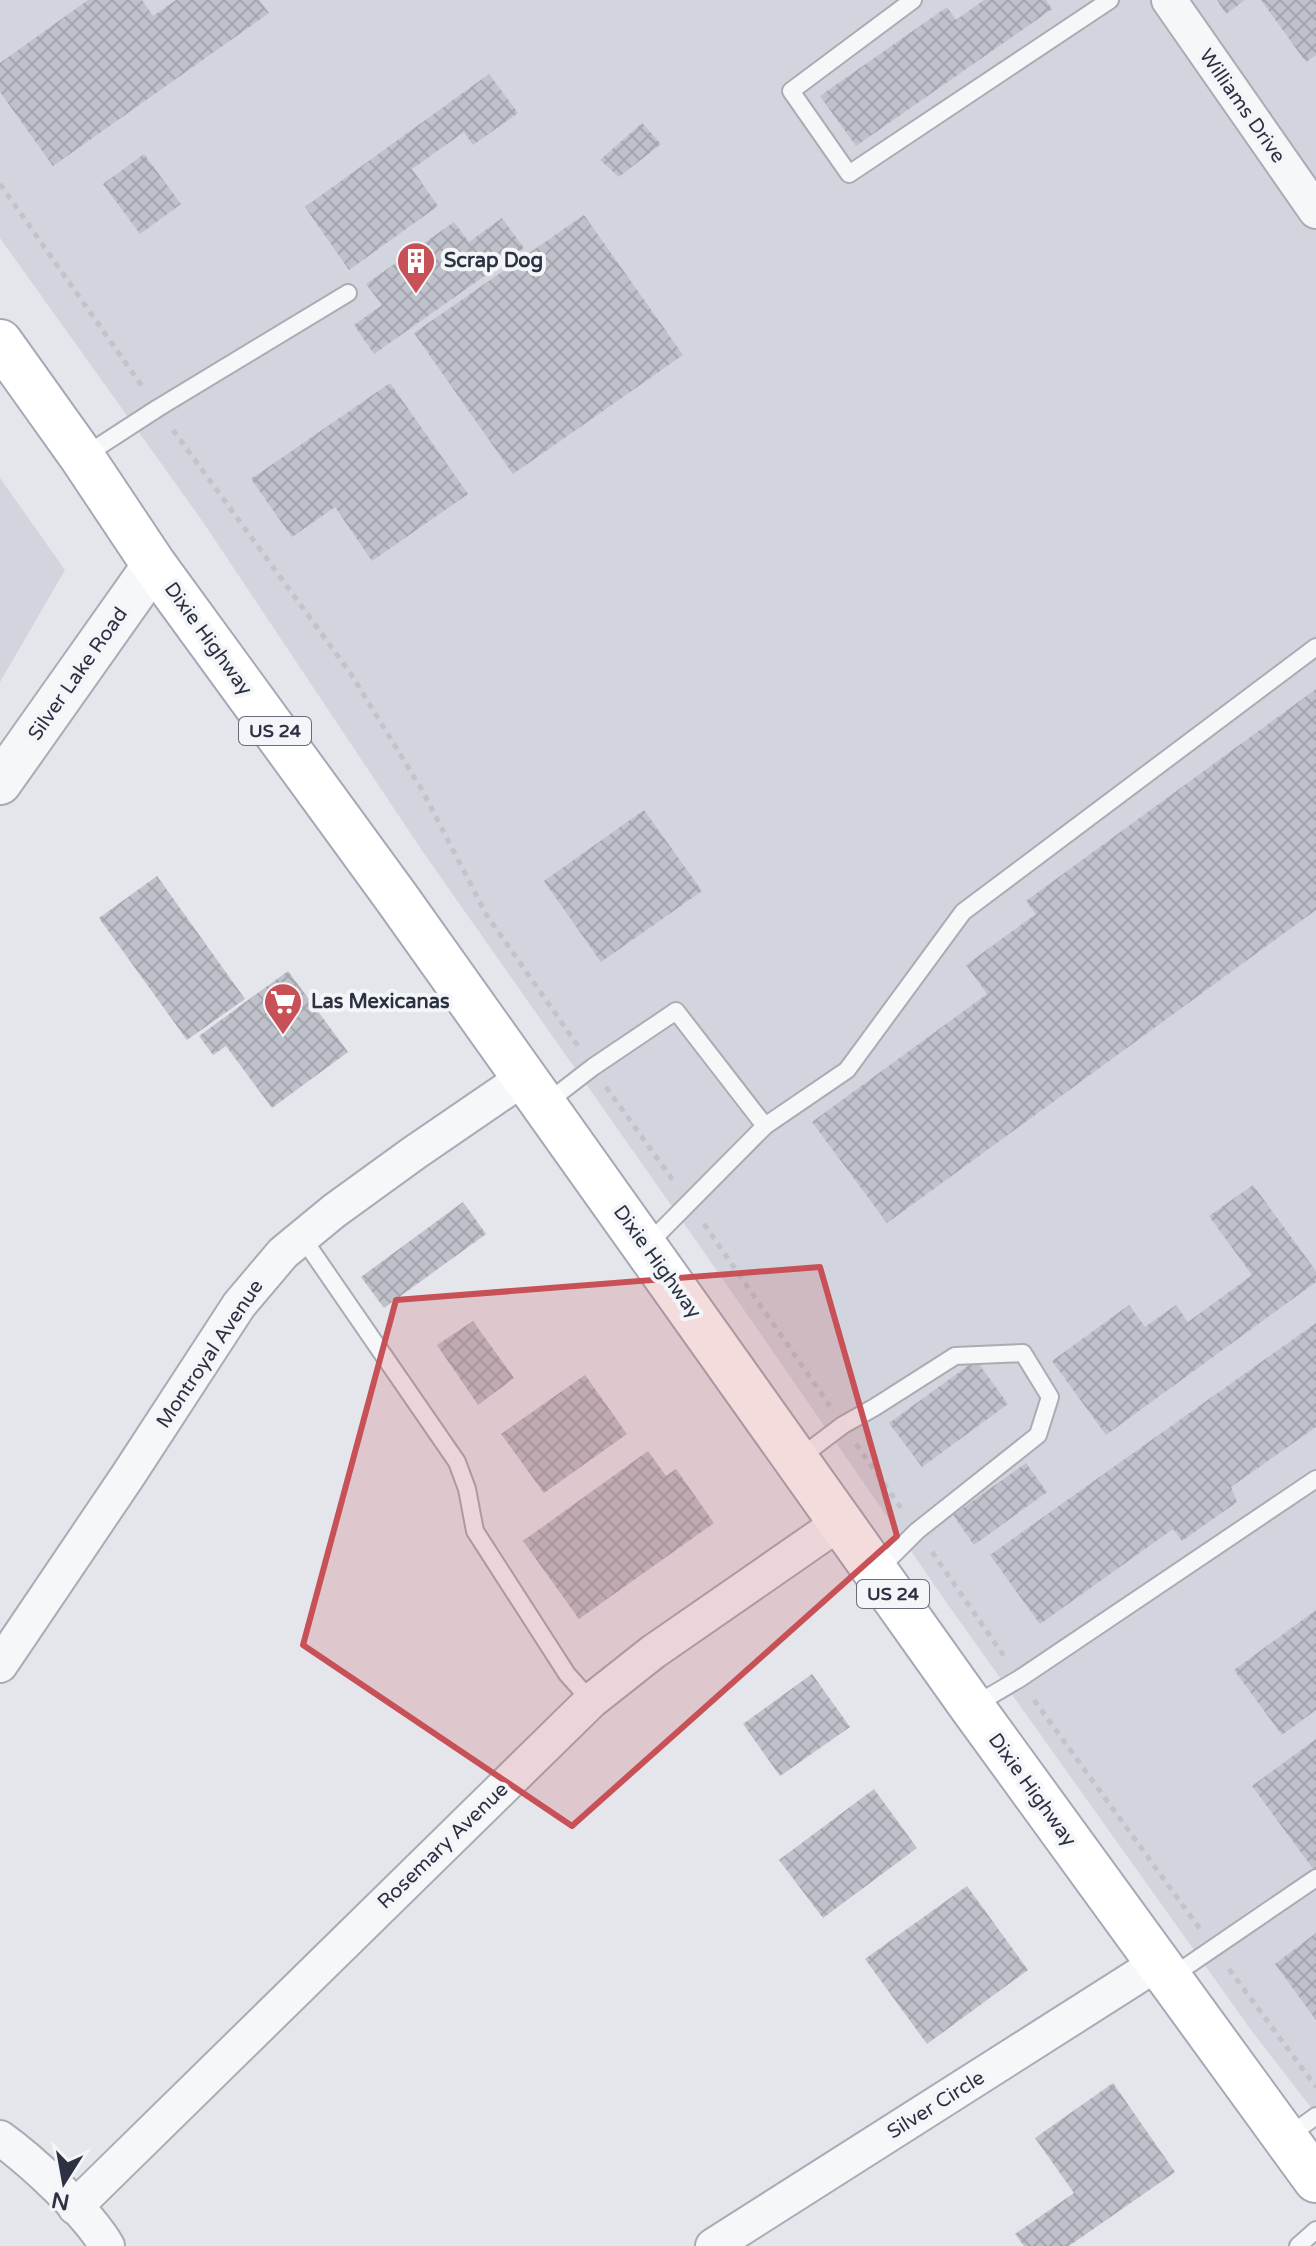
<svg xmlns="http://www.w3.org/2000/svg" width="1316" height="2246" font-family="'Varela Round',sans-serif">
  <defs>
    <pattern id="building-cross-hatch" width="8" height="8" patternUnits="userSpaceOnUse" patternTransform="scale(2)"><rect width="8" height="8" fill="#bec1ca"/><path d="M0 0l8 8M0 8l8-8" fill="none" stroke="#a3a6af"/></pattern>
  </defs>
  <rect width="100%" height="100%" fill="#e4e6eb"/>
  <g fill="#d2d5dd">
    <path d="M0,0H1316V2114L1251,2030L951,1609L697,1242L423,852L203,522L0,238Z"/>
    <path d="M0,478L65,570L0,682Z"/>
  </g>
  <g fill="url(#building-cross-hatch)">
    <path d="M88,0H142L153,16L176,0H259L269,13L53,166L0,92V63Z"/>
    <path d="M984,0H1046L1052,9L856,146L820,96L947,7L956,20Z"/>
    <path d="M1217,0H1245L1226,14Z"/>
    <path d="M1261,0H1316V55L1306,62Z"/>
    <path d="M489,74L518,113L473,145L464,132L412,169L438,206L349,270L305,207Z"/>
    <path d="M642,123L661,144L619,177L600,160Z"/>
    <path d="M144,154L181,204L140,234L103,184Z"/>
    <path d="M584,215L683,355L513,474L414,333Z"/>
    <path d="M502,218L524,248L374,354L354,325L382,305L366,284L454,222L469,242Z"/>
    <path d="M390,383L468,494L372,561L335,507L292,537L251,479Z"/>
    <path d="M1316,689V910L887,1223L812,1122L987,994L966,965L1036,914L1026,901Z"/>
    <path d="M644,810L702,891L601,962L544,881Z"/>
    <path d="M157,876L245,999L187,1040L99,918Z"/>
    <path d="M288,971L348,1052L272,1108L226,1046L213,1055L199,1036Z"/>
    <path d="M1253,1185L1316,1271V1282L1106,1435L1052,1361L1129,1305L1145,1327L1176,1305L1188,1322L1252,1275L1209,1216Z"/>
    <path d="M463,1202L486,1234L384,1308L361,1277Z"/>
    <path d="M473,1321L514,1378L478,1405L437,1345Z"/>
    <path d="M1316,1323V1427L1231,1487L1237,1502L1182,1541L1173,1529L1040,1624L990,1555Z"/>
    <path d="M976,1360L1008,1404L922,1467L889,1423Z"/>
    <path d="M585,1375L627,1434L544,1493L501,1434Z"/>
    <path d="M648,1451L666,1476L676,1469L714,1523L579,1619L523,1541Z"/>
    <path d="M1026,1463L1047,1492L974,1545L953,1515Z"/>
    <path d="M1316,1610V1710L1282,1735L1234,1670Z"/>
    <path d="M812,1674L850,1727L780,1776L743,1724Z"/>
    <path d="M1316,1739V1869L1314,1870L1252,1786Z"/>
    <path d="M874,1789L917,1848L823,1918L779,1860Z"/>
    <path d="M967,1886L1028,1970L927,2044L865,1959Z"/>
    <path d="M1316,1933V2020L1275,1964Z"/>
    <path d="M1113,2083L1175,2172L1069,2246H1024L1015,2234L1074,2193L1035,2138Z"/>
  </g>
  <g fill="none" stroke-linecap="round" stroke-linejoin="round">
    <defs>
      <g id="service">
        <path d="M913,0L791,91L849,174L1110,0"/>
        <path d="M84,456L158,408L348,293"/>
        <path d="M545,1104L593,1067L676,1011L765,1126"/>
        <path d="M302,1237L457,1462L467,1489L475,1531L567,1674L591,1701"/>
        <path d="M647,1245L765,1126L847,1070L963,912L1316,647"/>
        <path d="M798,1459L843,1425L875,1407L955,1356L1023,1353L1050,1397L1038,1435L917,1531L878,1570"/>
        <path d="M973,1706L1019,1679L1316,1479"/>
        <path d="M1171,1977L1316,1878"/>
        <path d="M1287,2137L1316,2116"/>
        <path d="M1298,2246L1316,2230"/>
      </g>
      <g id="minor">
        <path d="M1169,0L1316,211"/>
        <path d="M0,1665L129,1474L239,1305L283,1253L334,1211L414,1153L525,1077"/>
        <path d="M0,2138C32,2161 87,2212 107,2246"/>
        <path d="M75,2207L591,1701L653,1652L842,1521"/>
        <path d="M713,2246L1158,1963"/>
      </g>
      <path id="tertiary" d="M0,783L154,565"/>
      <path id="primary" d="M0,342L82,457L154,565L396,897L972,1707L1316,2180"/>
    </defs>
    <use href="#service" stroke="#a9acb5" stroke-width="20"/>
    <use href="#minor" stroke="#a9acb5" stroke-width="38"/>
    <use href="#tertiary" stroke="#a9acb5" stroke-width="46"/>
    <use href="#primary" stroke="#a4a9b6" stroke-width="48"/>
    <g stroke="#c1c4c9" stroke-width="5" stroke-dasharray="6 6" stroke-linecap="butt">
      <path d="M0,184L144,389"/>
      <path d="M173,430L351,674L422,790L486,914L578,1046"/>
      <path d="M606,1087L675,1183"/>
      <path d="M704,1224L830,1406"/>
      <path d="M856,1444L903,1511"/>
      <path d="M932,1552L1006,1659"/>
      <path d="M1034,1700L1200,1929"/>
      <path d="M1229,1969L1316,2087"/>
    </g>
    <use href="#service" stroke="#f6f7f9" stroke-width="16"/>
    <use href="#minor" stroke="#f6f7f9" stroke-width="34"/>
    <use href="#tertiary" stroke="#f6f7f9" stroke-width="42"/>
    <use href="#primary" stroke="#fff" stroke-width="44"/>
  </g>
  <path fill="#c75157" fill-opacity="0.2" stroke="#c75157" stroke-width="6" stroke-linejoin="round" d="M820,1267L897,1536L572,1826L303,1645L396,1300Z"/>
  <defs>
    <symbol id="building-pin" viewBox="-11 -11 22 30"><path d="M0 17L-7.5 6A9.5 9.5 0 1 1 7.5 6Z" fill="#c75157" stroke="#f3f5f8"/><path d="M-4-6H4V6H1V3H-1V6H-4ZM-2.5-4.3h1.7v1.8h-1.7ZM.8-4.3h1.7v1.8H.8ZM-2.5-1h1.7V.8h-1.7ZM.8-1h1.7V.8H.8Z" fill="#fff"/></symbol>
    <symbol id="supermarket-pin" viewBox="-11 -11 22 30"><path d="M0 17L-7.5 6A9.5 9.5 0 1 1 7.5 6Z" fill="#c75157" stroke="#f3f5f8"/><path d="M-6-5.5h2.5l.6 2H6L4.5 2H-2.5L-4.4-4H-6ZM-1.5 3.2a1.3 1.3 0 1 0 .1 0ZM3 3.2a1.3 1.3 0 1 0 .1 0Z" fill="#fff"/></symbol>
  </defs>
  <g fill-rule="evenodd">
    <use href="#building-pin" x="394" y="239" width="44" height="60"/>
    <use href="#supermarket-pin" x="261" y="980" width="44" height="60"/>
  </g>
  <g text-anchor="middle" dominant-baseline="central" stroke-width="8" stroke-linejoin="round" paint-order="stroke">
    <g fill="#f3f5f8" stroke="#686c79" stroke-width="2">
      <rect x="239" y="717" width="72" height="28" rx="6"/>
      <rect x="857" y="1580" width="72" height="28" rx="6"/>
    </g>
    <g font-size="18" font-weight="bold" fill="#2c3242">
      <text x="275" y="731">US 24</text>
      <text x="893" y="1594">US 24</text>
    </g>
    <g font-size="20" fill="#2c3242" stroke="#f3f5f8">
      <text transform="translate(1242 106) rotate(55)">Williams Drive</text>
      <text transform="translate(208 639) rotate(54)">Dixie Highway</text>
      <text transform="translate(78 674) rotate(-55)">Silver Lake Road</text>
      <text transform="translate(657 1262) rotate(54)">Dixie Highway</text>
      <text transform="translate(210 1354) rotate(-56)">Montroyal Avenue</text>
      <text transform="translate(1032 1790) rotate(54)">Dixie Highway</text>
      <text transform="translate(443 1846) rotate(-44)">Rosemary Avenue</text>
      <text transform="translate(936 2105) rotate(-32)">Silver Circle</text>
    </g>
    <g font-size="20" font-weight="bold" fill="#2c3242" stroke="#f3f5f8" text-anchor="start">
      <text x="444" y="261">Scrap Dog</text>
      <text x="311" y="1002">Las Mexicanas</text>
    </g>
  </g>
  <g transform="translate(64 2182) rotate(191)" stroke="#f3f5f8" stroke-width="6" paint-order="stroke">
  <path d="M0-6L14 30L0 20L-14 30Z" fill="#2c3242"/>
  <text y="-12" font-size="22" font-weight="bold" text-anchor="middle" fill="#2c3242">N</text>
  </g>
</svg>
